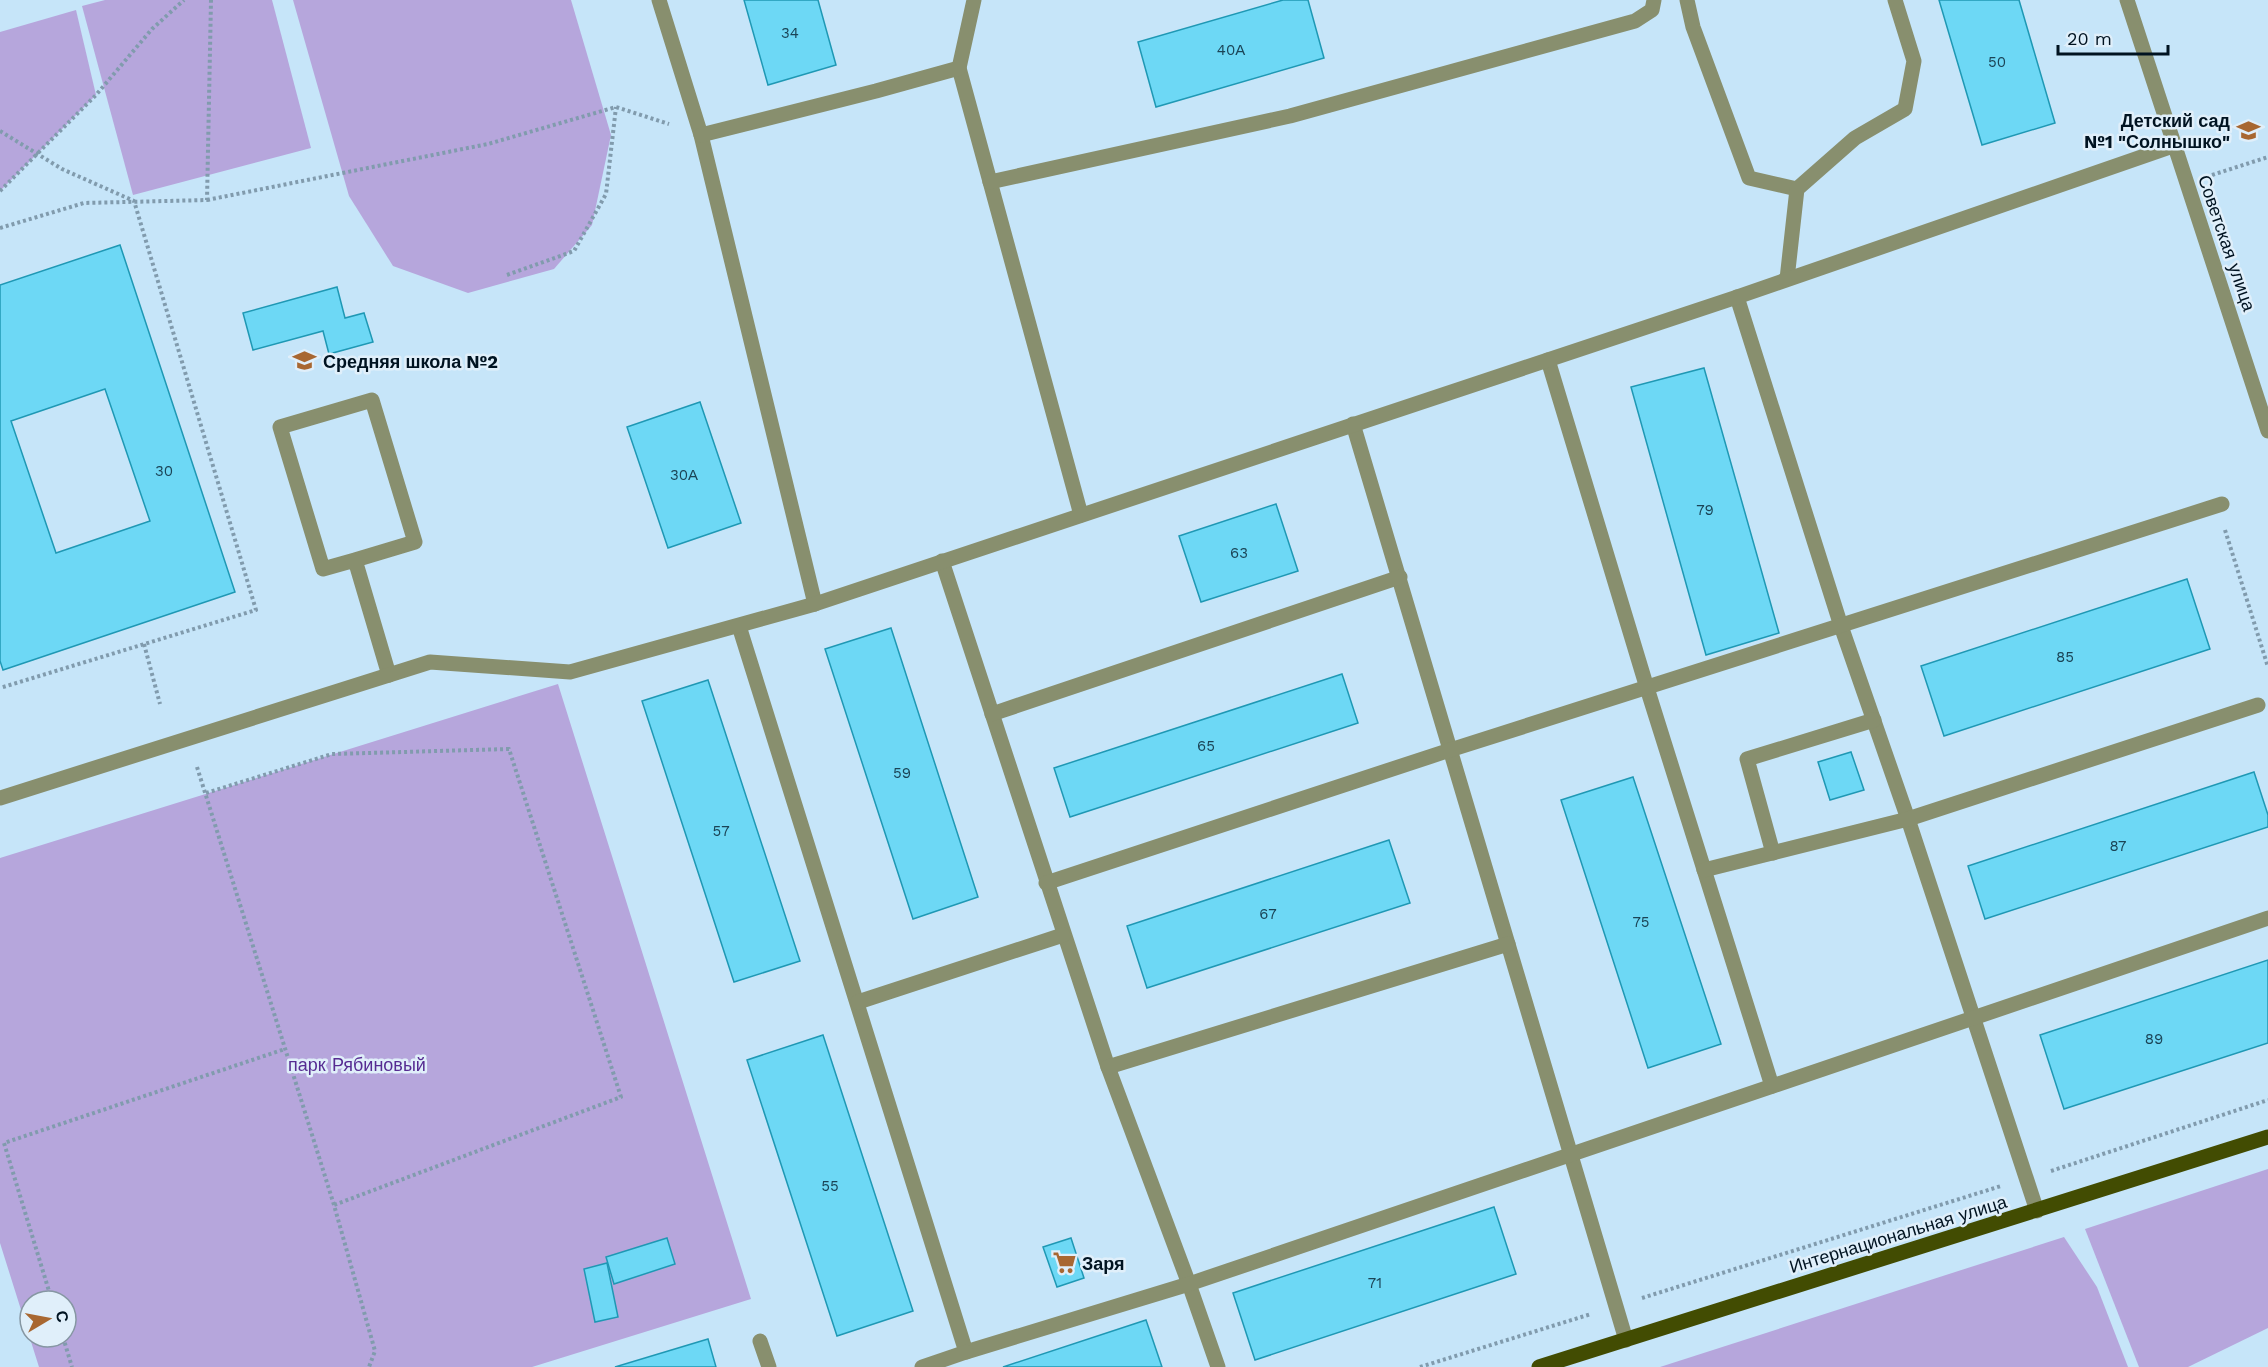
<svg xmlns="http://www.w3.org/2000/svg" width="2268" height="1367" font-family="'Work Sans',sans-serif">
  <rect width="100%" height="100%" fill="#c6e5f9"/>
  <g fill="#b6a6dc" fill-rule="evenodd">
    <path d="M105,0H272L311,148L133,195L82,6Z"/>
    <path d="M293,0H571L611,135L592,225L554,269L468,293L393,266L349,196Z"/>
    <path d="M76,10L96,95L0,191V32Z"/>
    <path d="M558,684L751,1299L532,1367H39L0,1243V858ZM30,1301H66V1337H30Z"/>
    <path d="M2268,1169V1328L2188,1367H2139L2085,1229Z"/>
    <path d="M2064,1237L2097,1287L2128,1367H1660Z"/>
  </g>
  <g fill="#6dd8f5" stroke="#1f98b4" stroke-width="1.5" fill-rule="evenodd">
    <path d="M744,0H818L836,65L768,85Z"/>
    <path d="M1283,0H1308L1324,58L1156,107L1138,42Z"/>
    <path d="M1939,0H2019L2055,123L1982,145Z"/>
    <path d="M120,245L235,592L3,670L0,661V285ZM105,389L150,521L56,553L11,421Z"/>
    <path d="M337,287L345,318L364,313L373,342L329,354L323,331L253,350L243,313Z"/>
    <path d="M1704,368L1779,633L1706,655L1631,387Z"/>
    <path d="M700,402L741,523L668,548L627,427Z"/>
    <path d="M1276,504L1298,571L1201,602L1179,536Z"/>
    <path d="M2187,579L2210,649L1944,736L1921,666Z"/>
    <path d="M891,628L978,897L913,919L825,649Z"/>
    <path d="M1342,674L1358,723L1070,817L1054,768Z"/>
    <path d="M708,680L800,961L734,982L642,701Z"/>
    <path d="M1851,752L1864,790L1830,800L1818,762Z"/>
    <path d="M2254,772L2268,815V827L1985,919L1968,866Z"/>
    <path d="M1633,777L1721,1044L1648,1068L1561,800Z"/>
    <path d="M1389,840L1410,903L1147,988L1127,926Z"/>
    <path d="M2268,960V1043L2064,1109L2040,1035Z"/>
    <path d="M823,1035L913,1311L837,1336L747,1060Z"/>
    <path d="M1494,1207L1516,1274L1255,1360L1233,1293Z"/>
    <path d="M667,1238L675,1264L614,1284L606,1257Z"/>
    <path d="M1071,1238L1084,1278L1057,1287L1043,1247Z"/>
    <path d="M607,1263L618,1317L595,1322L584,1269Z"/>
    <path d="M1146,1320L1162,1367H1003Z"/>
    <path d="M708,1339L716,1367H615Z"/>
  </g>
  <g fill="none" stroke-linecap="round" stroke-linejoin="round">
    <g stroke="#819bad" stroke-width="4" stroke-dasharray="3 3" stroke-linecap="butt">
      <path d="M0,131L62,169L134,201L256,610L0,688"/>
      <path d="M2212,175L2268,157"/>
      <path d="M0,191L96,95L152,29L184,0"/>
      <path d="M207,200L488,144L616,107L669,124"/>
      <path d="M0,228L84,203L207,200L211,0"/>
      <path d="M507,275L574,251L606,194L616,107"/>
      <path d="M2225,530L2268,667"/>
      <path d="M144,644L160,704"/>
      <path d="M197,767L334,1205L375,1351L369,1367"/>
      <path d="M206,793L332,754L509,749L621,1097L334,1205"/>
      <path d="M2051,1171L2268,1100"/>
      <path d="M1642,1298L2001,1186"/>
      <path d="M52,1301L4,1143L285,1049"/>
      <path d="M63,1337L72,1367"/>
      <path d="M1420,1367L1591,1314"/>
    </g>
    <g stroke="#888f6e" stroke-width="15">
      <path d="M659,0L701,135L815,604"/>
      <path d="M1687,0L1693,27L1749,178L1797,189"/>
      <path d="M2127,0L2268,431"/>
      <path d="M959,68L1081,515"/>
      <path d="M701,135L876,91L959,68L974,0"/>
      <path d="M990,182L1290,116L1635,21L1652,10L1654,0"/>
      <path d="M1787,279L1797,189L1855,138L1905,109L1914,61L1895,0"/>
      <path d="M1737,297L1841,626L1908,819L2037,1211"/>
      <path d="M1548,360L1647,688L1772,1086"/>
      <path d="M1353,424L1626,1340"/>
      <path d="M355,560L323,569L280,427L372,400L415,542L355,560L389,675"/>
      <path d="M942,561L1108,1067L1189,1284L1218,1367"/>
      <path d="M739,626L966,1352L1189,1284L2268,918"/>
      <path d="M992,714L1400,577"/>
      <path d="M0,798L430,662L570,672L815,604L1737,297L2173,146"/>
      <path d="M1773,853L1747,759L1874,720"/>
      <path d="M1704,870L1908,819L2258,705"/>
      <path d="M1046,883L1450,750L2222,504"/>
      <path d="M858,1002L1063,935"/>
      <path d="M1108,1067L1508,944"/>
      <path d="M760,1341L769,1367"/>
      <path d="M922,1367L966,1352"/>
    </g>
    <path stroke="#424c02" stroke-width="15" d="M1539,1367L2268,1137"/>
  </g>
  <defs>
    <symbol id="school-bare" viewBox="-9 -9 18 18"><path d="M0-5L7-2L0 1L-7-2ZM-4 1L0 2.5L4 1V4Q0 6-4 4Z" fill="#a86731" stroke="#e0effa" stroke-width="2.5" paint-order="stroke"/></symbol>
    <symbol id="supermarket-bare" viewBox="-9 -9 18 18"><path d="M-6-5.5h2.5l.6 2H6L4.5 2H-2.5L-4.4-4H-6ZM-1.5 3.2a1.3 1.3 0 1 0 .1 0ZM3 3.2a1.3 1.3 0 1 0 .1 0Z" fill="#a86731" stroke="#e0effa" stroke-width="2.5" paint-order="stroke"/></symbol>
  </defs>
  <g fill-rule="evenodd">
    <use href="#school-bare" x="2232" y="114" width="33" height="33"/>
    <use href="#school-bare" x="288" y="344" width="33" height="33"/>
    <use href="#supermarket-bare" x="1048" y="1246" width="33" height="33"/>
  </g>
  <g text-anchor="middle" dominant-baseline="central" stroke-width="5" stroke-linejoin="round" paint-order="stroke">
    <g font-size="15" fill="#1b4456">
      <text x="790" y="33">34</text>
      <text x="1231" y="50">40А</text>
      <text x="1997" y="62">50</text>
      <text x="164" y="471">30</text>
      <text x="684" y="475">30А</text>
      <text x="1705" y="510">79</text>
      <text x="1239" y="553">63</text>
      <text x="2065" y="657">85</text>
      <text x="1206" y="746">65</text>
      <text x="902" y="773">59</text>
      <text x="721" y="831">57</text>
      <text x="2118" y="846">87</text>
      <text x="1268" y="914">67</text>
      <text x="1641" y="922">75</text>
      <text x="2154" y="1039">89</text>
      <text x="830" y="1186">55</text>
      <text x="1375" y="1283">71</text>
    </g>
    <g font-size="18" font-weight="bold" fill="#001321" stroke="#e0effa" text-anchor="start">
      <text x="2230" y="120" text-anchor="end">Детский сад<tspan x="2230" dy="21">№1 "Солнышко"</tspan></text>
      <text x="323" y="361">Средняя школа №2</text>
      <text x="1082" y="1263">Заря</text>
    </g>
    <g font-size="18" fill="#001321" stroke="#e0effa">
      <text transform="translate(2227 243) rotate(71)">Советская улица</text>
      <text transform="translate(1898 1234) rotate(-17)">Интернациональная улица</text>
    </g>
    <g font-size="18" fill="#562c92" stroke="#e0effa">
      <text x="357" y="1064">парк Рябиновый</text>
    </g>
  </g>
  <g transform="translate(48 1319) rotate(80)"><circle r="28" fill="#e0effa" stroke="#8697a3" stroke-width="1.5"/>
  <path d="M0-4.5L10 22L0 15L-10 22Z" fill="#a86731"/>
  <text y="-9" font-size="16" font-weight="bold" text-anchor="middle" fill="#001321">С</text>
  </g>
  <path d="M2058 45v9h110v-9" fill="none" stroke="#001321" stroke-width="3"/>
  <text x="2067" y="45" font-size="18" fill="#001321" stroke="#e0effa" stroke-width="4.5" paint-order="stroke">20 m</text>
</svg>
